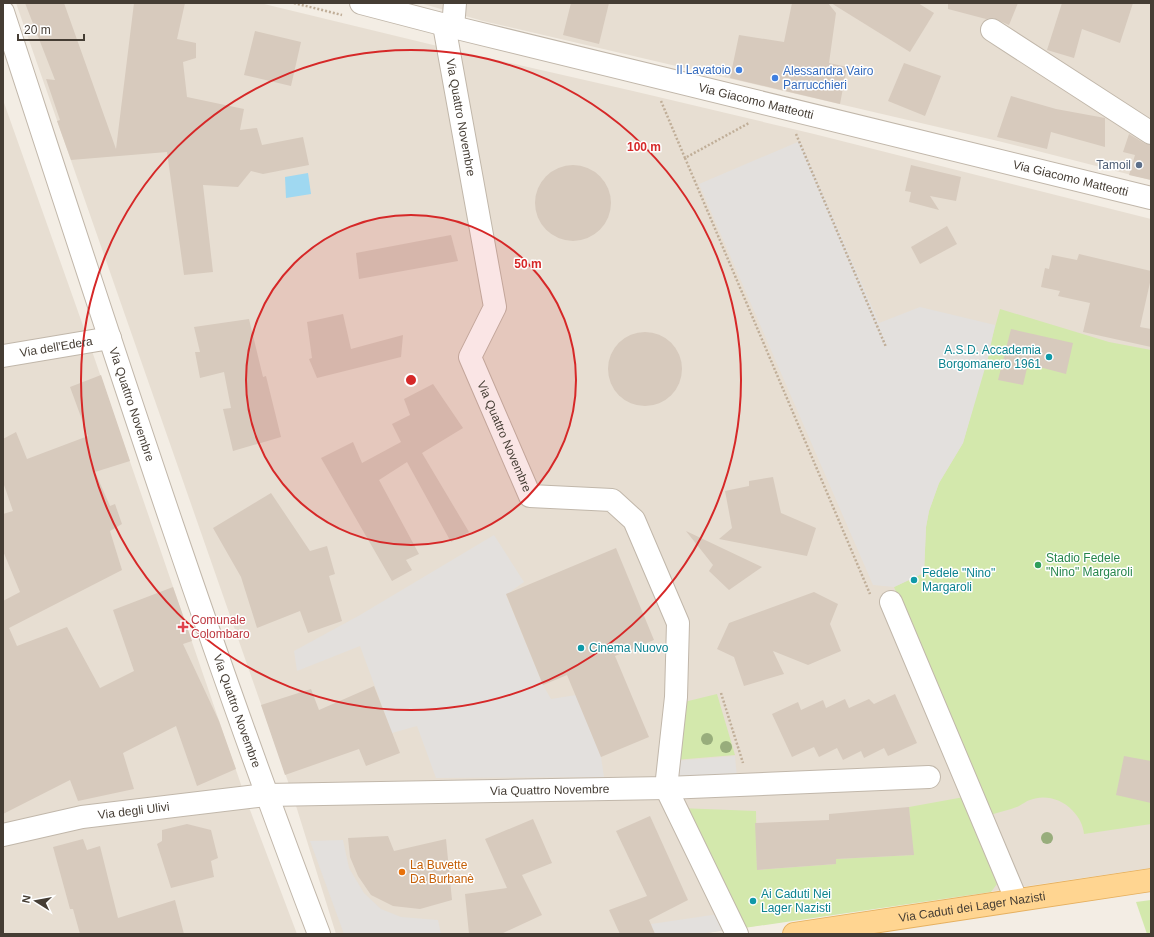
<svg xmlns="http://www.w3.org/2000/svg" width="1154" height="937" font-family="Arial,sans-serif">
  <rect width="100%" height="100%" fill="#f3ede4"/>
  <g fill="#e7ded2">
    <path d="M16,3H260L458,51L633,91L814,134L1151,219V868L700,934H336L292,793Z"/>
    <path d="M420,3H1151V180L998,141L483,21Z"/>
    <path d="M3,100L92,351L247,802L297,934H3Z"/>
  </g>
  <g fill="#d3e8ac">
    <path d="M1000,309L1109,342L1151,350V824L1084,834C1083,825 1079,817 1072,810C1062,799 1044,794 1030,800C1026,801 1023,804 1019,806C1010,810 999,812 990,815L894,587L924,573L926,527L929,511L939,483L963,443Z"/>
    <path d="M717,694L735,755L675,760L680,703Z"/>
    <path d="M964,797L999,876L997,884L991,892L744,928L679,808L756,811L757,870L836,864V859L913,855L909,807Z"/>
    <path d="M1151,900V934H1147L1136,902Z"/>
  </g>
  <g fill="#e3e0dd">
    <path d="M800,141L879,323L920,307L995,325L988,358L963,443L939,483L929,511L926,527L924,573L894,587L873,585L699,184Z"/>
    <path d="M494,535L524,582L506,595L543,685L551,699L576,695L601,757L604,777L436,778L417,726L392,733L360,646L297,671L294,651L360,615Z"/>
    <path d="M735,756L737,777L675,781V761Z"/>
    <path d="M343,840L349,868L364,893L381,909L401,917L438,920L441,934H344L310,841Z"/>
    <path d="M719,914L725,930L700,934H655L651,924Z"/>
  </g>
  <path fill="#9fd8f1" d="M308,173L311,194L286,198L285,177Z"/>
  <g fill="#d7cabd">
    <path d="M25,3H64L116,149L134,3H185L177,39L196,43V58L183,62L187,97L244,109L240,130L257,128L262,145L303,137L309,165L263,174L251,171L238,187L203,185L213,272L184,275L167,152L71,160L57,121L60,120L46,79L55,80Z"/>
    <path d="M571,3H609L599,44L563,35Z"/>
    <path d="M792,3H828L836,13L829,63L847,67L840,104L730,78L739,35L784,42Z"/>
    <path d="M831,3H918L934,13L910,52Z"/>
    <path d="M948,3H1018L1009,25L993,18L986,19L948,9Z"/>
    <path d="M1062,3H1133L1120,43L1082,29L1074,58L1047,50Z"/>
    <path d="M255,31L301,42L291,86L244,75Z"/>
    <path d="M904,63L941,76L925,116L888,101Z"/>
    <path d="M1011,96L1056,109L1105,118V147L1051,132L1047,149L997,137Z"/>
    <path d="M1129,134L1144,143L1151,145V180L1129,175L1135,155L1123,152Z"/>
    <path d="M911,165L961,177L956,201L930,196L939,210L909,202L911,192L905,191Z"/>
    <circle cx="573" cy="203" r="38"/>
    <path d="M947,226L957,244L920,264L911,247Z"/>
    <path d="M451,235L458,261L359,279L356,253Z"/>
    <path d="M1079,254L1151,271V278L1140,327L1151,329V347L1083,332L1090,303L1058,296L1060,291L1041,287L1045,268L1049,269L1052,255L1077,260Z"/>
    <path d="M343,314L351,349L403,335L401,357L317,378L309,359L312,358L307,322Z"/>
    <path d="M249,319L263,377L266,376L281,437L233,451L223,409L231,408L224,372L200,378L195,352H200L194,327Z"/>
    <path d="M1011,329L1073,343L1066,374L1028,364L1023,385L998,380Z"/>
    <circle cx="645" cy="369" r="37"/>
    <path d="M101,375L130,461L95,472L110,506L115,504L122,524L110,531L122,570L9,628L17,646L67,627L100,688L134,671L113,610L173,587L192,641L183,644L219,721L236,769L197,786L176,726L123,753L134,789L78,801L70,780L3,814V601L20,592L3,551V514L13,511L3,482V439L16,432L27,459L88,436L70,387Z"/>
    <path d="M433,384L463,428L422,453L469,532L451,542L407,462L379,480L419,554L406,560L412,570L392,581L321,458L353,442L362,463L401,442L392,424L410,415L404,399Z"/>
    <path d="M773,477L781,513L816,528L807,556L719,539L732,528L725,491L749,486V481Z"/>
    <path d="M271,493L310,551L327,546L335,574L329,576L342,621L308,633L300,611L257,628L241,577L213,528Z"/>
    <path d="M686,531L762,567L729,590L709,571L713,565Z"/>
    <path d="M616,548L654,640L615,656L649,737L601,757L567,675L543,685L506,594Z"/>
    <path d="M814,592L838,604L830,624L841,651L808,665L773,651L784,674L744,686L734,657L717,649L729,623Z"/>
    <path d="M374,686L400,753L366,766L359,749L285,775L261,705L311,689L319,710Z"/>
    <path d="M895,694L917,743L888,756L884,748L864,758L861,751L843,760L837,748L819,757L814,747L792,757L772,714L798,702L801,710L823,700L826,708L845,699L849,708L869,699L874,704Z"/>
    <path d="M1124,756L1151,761V803L1116,795Z"/>
    <path d="M909,807L914,855L836,859V864L757,870L755,823L829,820V814Z"/>
    <path d="M650,816L688,900L649,920L655,934H620L609,910L647,896L616,831Z"/>
    <path d="M533,819L552,863L522,875L542,915L501,934H469L465,894L507,888L485,839Z"/>
    <path d="M187,824L211,830L218,858L211,861L214,877L171,888L157,844L162,841V830Z"/>
    <path d="M388,836L394,851L446,839L452,900L420,909L393,906L371,895L358,876L350,857L348,838Z"/>
    <path d="M83,839L87,850L100,846L118,918L175,900L184,934H80L73,909H70L53,847Z"/>
  </g>
  <g fill="none" stroke-linecap="round" stroke-linejoin="round">
    <defs>
      <g id="minor">
        <path id="s1" d="M361,3L453,27L1151,198"/>
        <path id="s2" d="M3,12C104,321 203,631 319,934"/>
        <path id="s3" d="M444,25L495,307L470,357L530,496L612,500L634,520L678,623L676,697L666,788L737,934"/>
        <path d="M453,27L455,3"/>
        <path d="M992,30L1151,133"/>
        <path id="s4" d="M3,356L110,338"/>
        <path d="M891,602L1016,899"/>
        <path id="s5" d="M3,835L82,817L266,795L666,788L929,777"/>
      </g>
      <g id="major">
        <path id="s6" d="M794,934L1151,880"/>
      </g>
    </defs>
    <use href="#minor" stroke="#c1b7aa" stroke-width="24"/>
    <use href="#major" stroke="#e6b05f" stroke-width="24"/>
    <g stroke="#c0ae98" stroke-width="2.5" stroke-dasharray="2 2" stroke-linecap="butt">
      <path d="M294,3L342,15"/>
      <path d="M661,101L685,158L749,123"/>
      <path d="M796,134L886,347"/>
      <path d="M685,158L870,594"/>
      <path d="M721,693L743,763"/>
    </g>
    <use href="#minor" stroke="#fff" stroke-width="22"/>
    <use href="#major" stroke="#ffd591" stroke-width="22"/>
  </g>
  <g fill="#98ad7c">
    <circle cx="707" cy="739" r="6"/>
    <circle cx="726" cy="747" r="6"/>
    <circle cx="1047" cy="838" r="6"/>
  </g>
  <circle cx="411" cy="380" r="165" fill="#d62828" fill-opacity=".12"/>
  <g fill="none" stroke="#d62828" stroke-width="2">
    <circle cx="411" cy="380" r="165"/>
    <circle cx="411" cy="380" r="330"/>
  </g>
  <g fill="#3f7fe0" stroke="#fff" stroke-width="1.5">
    <circle cx="739" cy="70" r="4"/>
    <circle cx="775" cy="78" r="4"/>
  </g>
  <circle fill="#5c6f8a" stroke="#fff" stroke-width="1.5" cx="1139" cy="165" r="4"/>
  <g fill="#0f9aa8" stroke="#fff" stroke-width="1.5">
    <circle cx="1049" cy="357" r="4"/>
    <circle cx="914" cy="580" r="4"/>
    <circle cx="581" cy="648" r="4"/>
    <circle cx="753" cy="901" r="4"/>
  </g>
  <circle fill="#2e9e5b" stroke="#fff" stroke-width="1.5" cx="1038" cy="565" r="4"/>
  <path fill="#e0444e" stroke="#fff" stroke-width="1.5" d="M181 621h4v4h4v4h-4v4h-4v-4h-4v-4h4z"/>
  <circle fill="#e8710a" stroke="#fff" stroke-width="1.5" cx="402" cy="872" r="4"/>
  <g text-anchor="middle" dominant-baseline="central" stroke-width="3" stroke-linejoin="round" paint-order="stroke">
    <g font-size="12" fill="#366cbe" stroke="#fff" text-anchor="end">
      <text x="731" y="70">Il Lavatoio</text>
      <text x="783" y="71" text-anchor="start">Alessandra Vairo<tspan x="783" dy="14">Parrucchieri</tspan></text>
    </g>
    <g font-size="12" fill="#453d34" stroke="#fff">
      <text stroke="none"><textPath href="#s1" startOffset="407">Via Giacomo Matteotti</textPath></text>
      <text stroke="none"><textPath href="#s3" startOffset="94">Via Quattro Novembre</textPath></text>
      <text stroke="none"><textPath href="#s1" startOffset="731">Via Giacomo Matteotti</textPath></text>
      <text stroke="none"><textPath href="#s4" startOffset="54">Via dell'Edera</textPath></text>
      <text stroke="none"><textPath href="#s2" startOffset="413">Via Quattro Novembre</textPath></text>
      <text stroke="none"><textPath href="#s3" startOffset="429">Via Quattro Novembre</textPath></text>
      <text stroke="none"><textPath href="#s2" startOffset="737">Via Quattro Novembre</textPath></text>
      <text stroke="none"><textPath href="#s5" startOffset="550">Via Quattro Novembre</textPath></text>
      <text stroke="none"><textPath href="#s5" startOffset="133">Via degli Ulivi</textPath></text>
      <text stroke="none"><textPath href="#s6" startOffset="180">Via Caduti dei Lager Nazisti</textPath></text>
    </g>
    <g font-size="12" fill="#4e5e75" stroke="#fff" text-anchor="end">
      <text x="1131" y="165">Tamoil</text>
    </g>
    <g font-size="12" fill="#0d838f" stroke="#fff" text-anchor="start">
      <text x="1041" y="350" text-anchor="end">A.S.D. Accademia<tspan x="1041" dy="14">Borgomanero 1961</tspan></text>
      <text x="922" y="573">Fedele "Nino"<tspan x="922" dy="14">Margaroli</tspan></text>
      <text x="589" y="648">Cinema Nuovo</text>
      <text x="761" y="894">Ai Caduti Nei<tspan x="761" dy="14">Lager Nazisti</tspan></text>
    </g>
    <g font-size="12" fill="#27864d" stroke="#fff" text-anchor="start">
      <text x="1046" y="558">Stadio Fedele<tspan x="1046" dy="14">"Nino" Margaroli</tspan></text>
    </g>
    <g font-size="12" fill="#be3a42" stroke="#fff" text-anchor="start">
      <text x="191" y="620">Comunale<tspan x="191" dy="14">Colombaro</tspan></text>
    </g>
    <g font-size="12" fill="#c56008" stroke="#fff" text-anchor="start">
      <text x="410" y="865">La Buvette<tspan x="410" dy="14">Da Burbanè</tspan></text>
    </g>
  </g>
  <circle cx="411" cy="380" r="6" fill="#d62828" stroke="#fff" stroke-width="2"/>
  <g font-size="12" text-anchor="middle" font-weight="bold" fill="#d62828" stroke="#fff" stroke-width="3" stroke-linejoin="round" paint-order="stroke">
    <text x="644" y="151">100 m</text>
    <text x="528" y="268">50 m</text>
  </g>
  <rect width="1154" height="937" fill="none" stroke="#453d34" stroke-width="8"/>
  <g transform="translate(36 901) rotate(281)" stroke="#ffffff" stroke-width="3" paint-order="stroke">
  <path d="M0-3L7 15L0 10L-7 15Z" fill="#453d34"/>
  <text y="-6" font-size="11" font-weight="bold" text-anchor="middle" fill="#453d34">N</text>
  </g>
  <path d="M18 34v6h66v-6" fill="none" stroke="#453d34" stroke-width="2"/>
  <text x="24" y="34" font-size="12" fill="#453d34" stroke="#ffffff" stroke-width="3" paint-order="stroke">20 m</text>
</svg>
